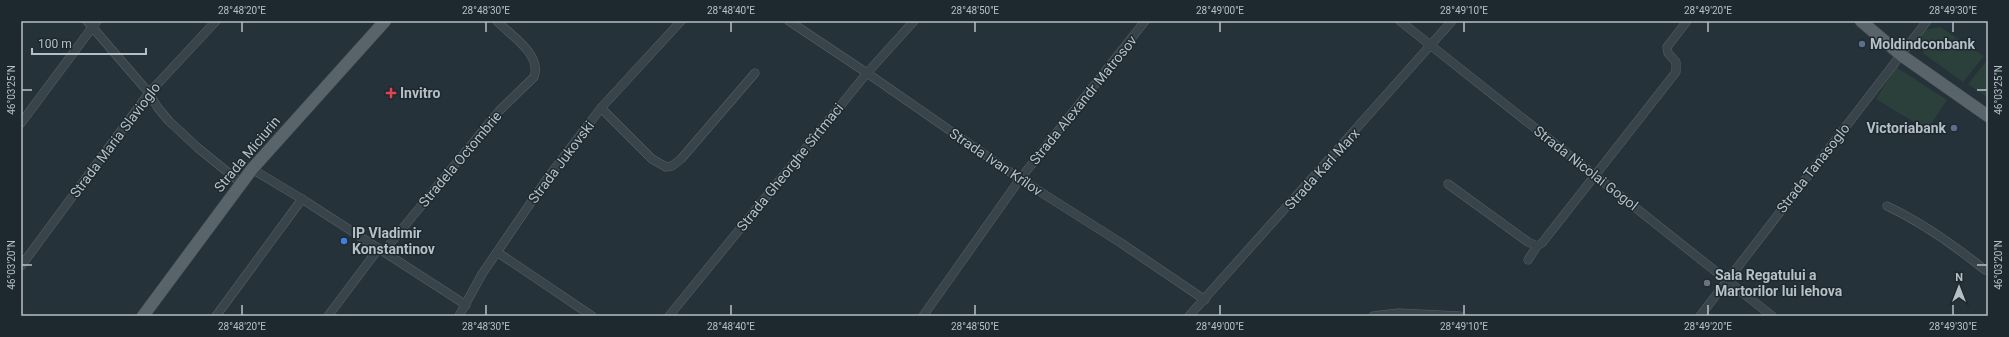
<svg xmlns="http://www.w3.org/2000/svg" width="2009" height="337" font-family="Roboto,sans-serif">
  <rect width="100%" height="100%" fill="#26323a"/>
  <g fill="#2b3f3b">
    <path d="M1940,27L1984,56L1963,82L1924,54L1920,31Z"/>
    <path d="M1988,59V98L1968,84Z"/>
    <path d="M1896,67L1947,100L1927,130L1876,99Z"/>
  </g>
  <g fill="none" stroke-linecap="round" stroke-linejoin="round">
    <defs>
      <g id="minor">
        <path d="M87,21L149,93L158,108L169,121L198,148L241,183"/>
        <path d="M789,21L867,73L1020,179L1121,243L1205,300"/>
        <path d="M1400,21L1772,316"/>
        <path d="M601,108L652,159L666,167L672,166L681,159L755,73"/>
        <path d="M21,123L97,21"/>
        <path d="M252,169L302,199L466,305"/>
        <path d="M1448,184L1528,242L1537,246"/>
        <path d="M1887,206C1923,223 1954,245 1985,270"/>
        <path d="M384,251L499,111L534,77C542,54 511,36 497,21"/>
        <path d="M497,252L592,316"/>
        <path d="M1528,260L1537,246L1542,243L1676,72V62L1668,53L1667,47L1687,21"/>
        <path d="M21,266L149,93L216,21"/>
        <path d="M216,316L302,199"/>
        <path d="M328,316L379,248"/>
        <path d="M459,316L482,274L549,176L601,108L681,21"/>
        <path d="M669,316L867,73L914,21"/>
        <path d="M923,316L1020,179L1145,21"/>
        <path d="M1189,316L1452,21"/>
        <path d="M1373,316L1398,313L1460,316"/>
        <path d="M1700,316L1927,21"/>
      </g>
      <g id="primary">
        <path d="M1861,21L1901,55L1988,116"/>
        <path d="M143,316L252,169L385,21"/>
      </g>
    </defs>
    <use href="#minor" stroke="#576268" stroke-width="9"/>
    <use href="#primary" stroke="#424d53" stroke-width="13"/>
    <use href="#minor" stroke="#39444a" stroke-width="8"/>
    <use href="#primary" stroke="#58636a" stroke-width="12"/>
  </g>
  <path fill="none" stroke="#b5bfc6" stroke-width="1.5" d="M242,22V32M486,22V32M731,22V32M975,22V32M1220,22V32M1464,22V32M1708,22V32M1953,22V32M22,90H32M1977,90H1987M22,265H32M1977,265H1987M242,305V315M486,305V315M731,305V315M975,305V315M1220,305V315M1464,305V315M1708,305V315M1953,305V315"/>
  <g fill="#5c6f8a" stroke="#1e292f" stroke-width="1.5">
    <circle cx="1862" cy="44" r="4"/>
    <circle cx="1954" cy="128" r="4"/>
  </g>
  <path fill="#e0444e" stroke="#1e292f" stroke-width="1.5" d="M389 87h4v4h4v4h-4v4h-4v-4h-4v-4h4z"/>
  <circle fill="#3f7fe0" stroke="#1e292f" stroke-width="1.5" cx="344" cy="241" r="4"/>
  <circle fill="#6b7280" stroke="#1e292f" stroke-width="1.5" cx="1707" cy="283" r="4"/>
  <g text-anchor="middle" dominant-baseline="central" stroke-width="3" stroke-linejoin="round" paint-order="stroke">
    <g font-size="14" font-weight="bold" fill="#b5bfc6" stroke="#1e292f" text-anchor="start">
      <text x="1870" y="44">Moldindconbank</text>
      <text x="400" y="93">Invitro</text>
      <text x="1946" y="128" text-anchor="end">Victoriabank</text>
      <text x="352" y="233">IP Vladimir<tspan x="352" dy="16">Konstantinov</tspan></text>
      <text x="1715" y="275">Sala Regatului a<tspan x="1715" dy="16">Martorilor lui Iehova</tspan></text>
    </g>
    <g font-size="14" fill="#b5bfc6" stroke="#1e292f">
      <text transform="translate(1083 100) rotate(-51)">Strada Alexandr Matrosov</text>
      <text transform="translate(115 140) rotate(-53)">Strada Maria Slavioglo</text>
      <text transform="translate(247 154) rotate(-50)">Strada Miciurin</text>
      <text transform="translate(460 159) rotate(-50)">Stradela Octombrie</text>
      <text transform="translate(561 162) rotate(-53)">Strada Jukovski</text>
      <text transform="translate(996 162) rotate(34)">Strada Ivan Krîlov</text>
      <text transform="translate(790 167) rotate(-51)">Strada Gheorghe Sîrtmaci</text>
      <text transform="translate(1586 168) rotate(38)">Strada Nicolai Gogol</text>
      <text transform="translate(1813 168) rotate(-52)">Strada Tanasoglo</text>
      <text transform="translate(1322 169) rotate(-48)">Strada Karl Marx</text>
    </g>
  </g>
  <rect width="2009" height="337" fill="none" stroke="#1e292f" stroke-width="44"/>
  <g transform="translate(1959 287)" stroke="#1e292f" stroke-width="3" paint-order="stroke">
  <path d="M0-3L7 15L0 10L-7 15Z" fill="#b5bfc6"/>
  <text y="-6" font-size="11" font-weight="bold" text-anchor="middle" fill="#b5bfc6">N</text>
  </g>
  <path d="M32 48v6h114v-6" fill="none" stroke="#b5bfc6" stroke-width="2"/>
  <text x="38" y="48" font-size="12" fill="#b5bfc6" stroke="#1e292f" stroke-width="3" paint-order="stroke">100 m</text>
  <rect x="22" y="22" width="1965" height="293" fill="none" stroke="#b5bfc6" stroke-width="1.5"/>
  <g font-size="10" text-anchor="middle" fill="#b5bfc6">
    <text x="242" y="14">28°48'20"E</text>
    <text x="486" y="14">28°48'30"E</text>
    <text x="731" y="14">28°48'40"E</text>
    <text x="975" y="14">28°48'50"E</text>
    <text x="1220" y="14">28°49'00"E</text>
    <text x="1464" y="14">28°49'10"E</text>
    <text x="1708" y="14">28°49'20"E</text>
    <text x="1953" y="14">28°49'30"E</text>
    <text transform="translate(11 90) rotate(-90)" y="4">46°03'25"N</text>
    <text transform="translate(1998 90) rotate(-90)" y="4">46°03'25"N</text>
    <text transform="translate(11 265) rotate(-90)" y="4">46°03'20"N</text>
    <text transform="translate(1998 265) rotate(-90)" y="4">46°03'20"N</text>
    <text x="242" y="330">28°48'20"E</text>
    <text x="486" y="330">28°48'30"E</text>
    <text x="731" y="330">28°48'40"E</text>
    <text x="975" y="330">28°48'50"E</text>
    <text x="1220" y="330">28°49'00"E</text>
    <text x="1464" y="330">28°49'10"E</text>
    <text x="1708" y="330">28°49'20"E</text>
    <text x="1953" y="330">28°49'30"E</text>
  </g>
</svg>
